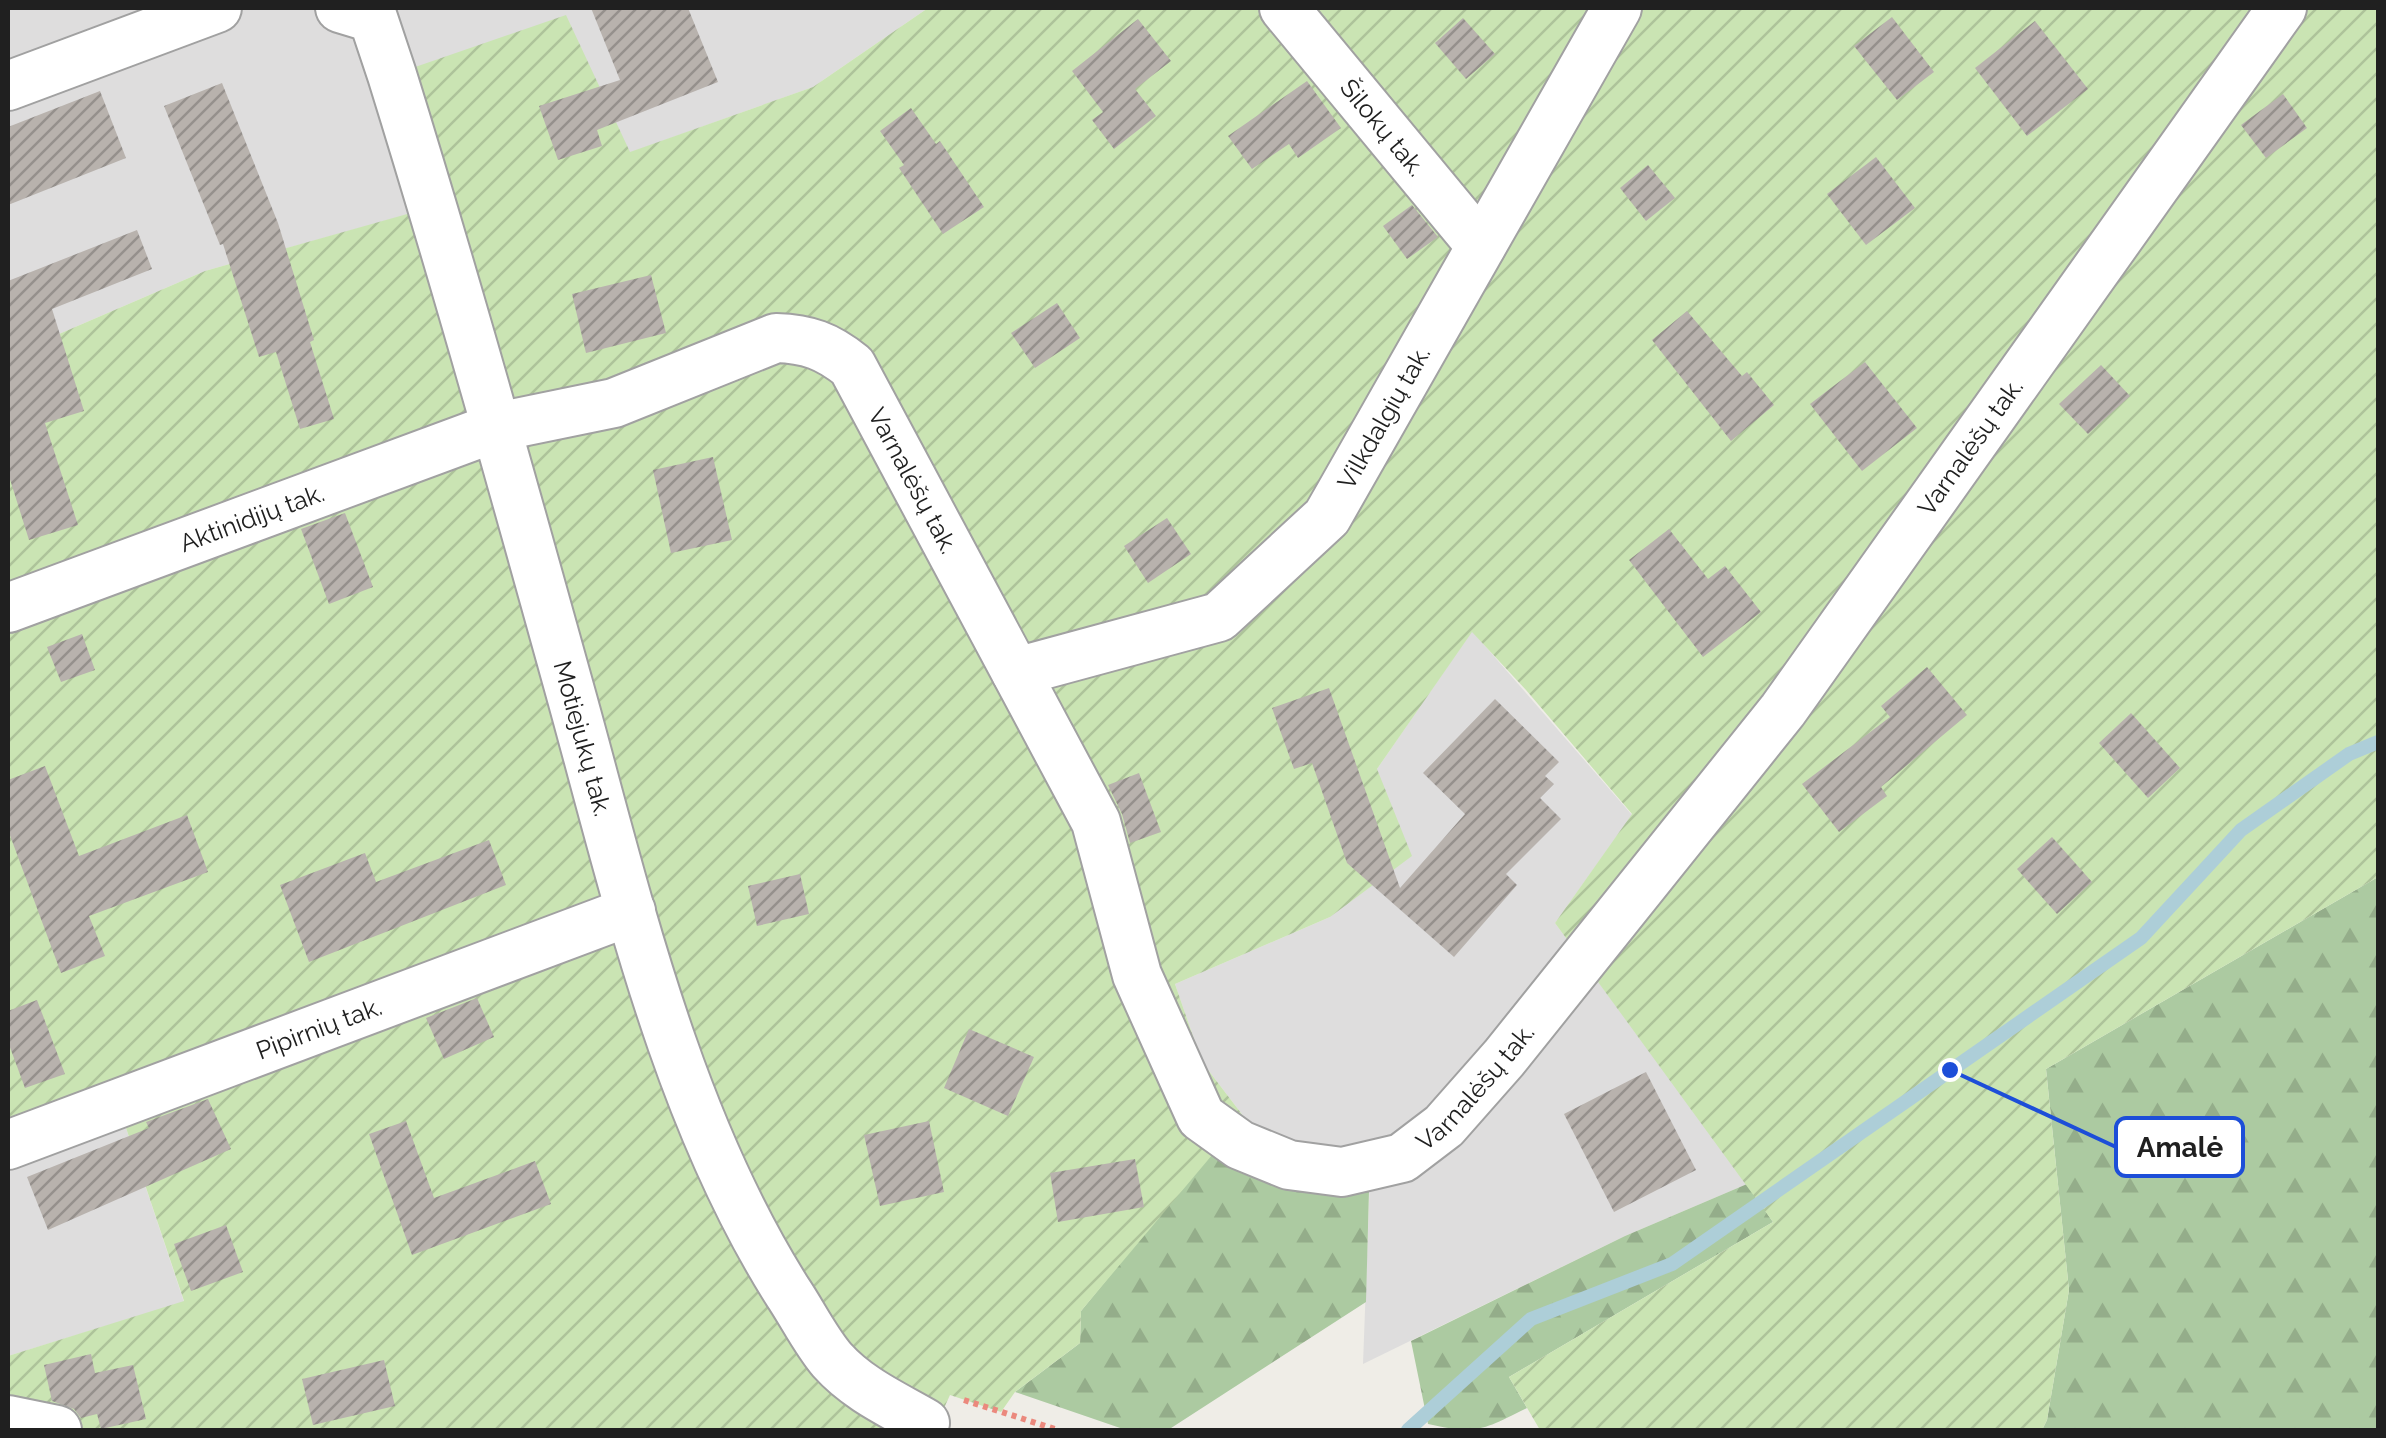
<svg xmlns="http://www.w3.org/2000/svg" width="2386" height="1438" font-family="Raleway,sans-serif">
  <defs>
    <pattern id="forest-firs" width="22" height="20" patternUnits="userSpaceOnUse" patternTransform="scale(2.5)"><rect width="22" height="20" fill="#accaa1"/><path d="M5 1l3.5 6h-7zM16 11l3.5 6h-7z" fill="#94ad8a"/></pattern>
    <pattern id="garden-furrows" width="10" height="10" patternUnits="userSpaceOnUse" patternTransform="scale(2.5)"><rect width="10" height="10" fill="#cae4b3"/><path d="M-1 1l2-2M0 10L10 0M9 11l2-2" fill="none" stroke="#adc39a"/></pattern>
    <pattern id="building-hatch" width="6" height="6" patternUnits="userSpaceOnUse" patternTransform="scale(2.5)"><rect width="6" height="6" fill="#b8b2ad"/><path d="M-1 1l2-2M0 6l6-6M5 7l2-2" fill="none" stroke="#95908c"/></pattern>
  </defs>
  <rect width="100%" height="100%" fill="#efede7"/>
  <g fill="#dedddd">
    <path d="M8,8H928L813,87L629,153L205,271L8,356Z"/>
    <path d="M1472,631L1632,815L1555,923L1747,1184L1625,1236L1363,1364L1371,1150H1296L1244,1117L1202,1062L1175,984L1330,917L1377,769Z"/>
    <path d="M118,1104L184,1302L8,1356V1145Z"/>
  </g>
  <g fill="url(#forest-firs)">
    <path d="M2378,877V1430H2042L2047,1420L2069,1290L2046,1069Z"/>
    <path d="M1215,1147L1307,1186L1369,1191L1366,1302L1168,1430H1126L1015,1392L1080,1343L1081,1311Z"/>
    <path d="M1747,1184L1773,1222L1509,1377L1527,1408C1482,1430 1478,1435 1428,1424L1411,1341L1625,1236Z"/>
  </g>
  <path fill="url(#garden-furrows)" d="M928,8H2378V877L2046,1069L2069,1290L2047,1420L2042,1430H1540L1509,1377L1773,1222L1555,923L1632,814L1526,690L1472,632L1377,769L1412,856L1330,917L1175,984L1202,1062L1244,1117L1081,1311L1080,1343L1015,1392L1001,1412L950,1395L934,1430H8V1356L184,1301L118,1104L8,1145V356L205,271L432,207L392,75L566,15L630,152L813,87Z"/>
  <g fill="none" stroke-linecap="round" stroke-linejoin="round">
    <path stroke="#adced8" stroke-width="14" d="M1408,1430L1531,1319L1672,1264L2141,938L2241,830L2349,754L2378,742"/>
  </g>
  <g fill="url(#building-hatch)">
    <path d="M591,8H688L718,82L597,130L602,146L558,160L539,106L620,80Z"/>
    <path d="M1892,17L1934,72L1897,100L1854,46Z"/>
    <path d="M1463,18L1495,54L1466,79L1435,43Z"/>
    <path d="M1138,19L1171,61L1135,89L1156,116L1114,149L1092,120L1103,112L1072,71Z"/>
    <path d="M2035,21L2088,89L2027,136L1975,68Z"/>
    <path d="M1307,81L1341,128L1298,158L1289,144L1252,169L1228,136Z"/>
    <path d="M222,83L278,223L314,340L310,342L334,419L300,429L276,352L259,357L223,244L220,245L164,106Z"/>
    <path d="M100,91L126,158L8,205V127Z"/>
    <path d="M2283,94L2307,128L2266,158L2241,125Z"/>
    <path d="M911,108L936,144L940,141L984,207L943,234L899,168L904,165L880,131Z"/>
    <path d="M1876,157L1915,208L1866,245L1827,194Z"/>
    <path d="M1648,165L1675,198L1646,221L1620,188Z"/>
    <path d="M1412,205L1438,237L1407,259L1383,226Z"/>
    <path d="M137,230L152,269L52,309L84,411L45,423L78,525L29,540L8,473V281Z"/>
    <path d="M651,275L666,333L586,353L572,294Z"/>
    <path d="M1057,303L1080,338L1035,368L1011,333Z"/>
    <path d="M1687,311L1742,376L1747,372L1774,405L1731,441L1652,340Z"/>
    <path d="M1865,362L1917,428L1862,471L1810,404Z"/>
    <path d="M2101,365L2130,396L2088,434L2059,404Z"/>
    <path d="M713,457L732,540L671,553L653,470Z"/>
    <path d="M345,513L373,587L329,604L301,529Z"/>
    <path d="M1167,518L1191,554L1148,583L1124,546Z"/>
    <path d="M1669,529L1708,579L1725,566L1761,612L1703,657L1629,560Z"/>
    <path d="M82,634L95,670L61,682L47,647Z"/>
    <path d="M1927,667L1967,715L1881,787L1887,796L1839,832L1802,784L1890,717L1881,706Z"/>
    <path d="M1329,688L1400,888L1465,814L1423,773L1495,699L1559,762L1545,776L1554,784L1540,798L1561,819L1506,874L1517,885L1454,957L1347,863L1312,763L1294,769L1272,708Z"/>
    <path d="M2131,713L2180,768L2148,798L2099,743Z"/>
    <path d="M45,766L79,856L187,815L208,872L89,916L105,956L61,973L8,830V780Z"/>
    <path d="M1139,773L1161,832L1130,843L1122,814L1108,785Z"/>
    <path d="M2052,837L2092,882L2057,914L2017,869Z"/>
    <path d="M489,840L506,885L309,962L280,885L365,853L376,882Z"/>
    <path d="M800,874L809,914L757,926L748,886Z"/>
    <path d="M477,998L494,1037L444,1059L426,1018Z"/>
    <path d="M37,1000L65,1074L25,1088L8,1042V1011Z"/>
    <path d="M969,1029L1034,1057L1008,1116L944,1088Z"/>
    <path d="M1646,1072L1696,1170L1614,1212L1564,1114Z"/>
    <path d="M208,1099L231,1149L48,1230L27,1177L149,1128L146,1122Z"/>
    <path d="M406,1121L434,1198L535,1161L551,1204L412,1255L369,1134Z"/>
    <path d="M929,1121L944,1192L880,1206L864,1135Z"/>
    <path d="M1135,1159L1144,1207L1058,1222L1050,1173Z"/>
    <path d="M226,1225L243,1272L191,1291L174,1244Z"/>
    <path d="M91,1354L95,1373L133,1365L146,1419L101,1429L97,1414L81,1418L74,1409L52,1401L44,1365Z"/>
    <path d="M384,1360L395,1406L313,1425L302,1379Z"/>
  </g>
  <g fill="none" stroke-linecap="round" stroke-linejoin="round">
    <defs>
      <g id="minor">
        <path id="s1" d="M340,8L373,18L392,75C456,281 514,489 572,698C627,897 676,1115 787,1291C802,1313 815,1340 832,1360C858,1389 892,1404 925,1423"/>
        <path id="s2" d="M1284,8L1481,246"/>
        <path d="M8,86L217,8"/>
        <path id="s3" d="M8,608L497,427L614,403L776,338C808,339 827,346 852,366L1096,822L1137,975L1201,1117L1240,1145L1289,1165L1342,1172L1402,1158L1444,1126L1504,1058L1783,710L2282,8"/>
        <path id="s4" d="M1016,672L1219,617L1327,517L1617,8"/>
        <path id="s5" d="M8,1145L631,911"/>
        <path d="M8,1420L57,1430"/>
      </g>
    </defs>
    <use href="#minor" stroke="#a1a1a1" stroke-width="52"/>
    <path stroke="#eb897d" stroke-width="6" stroke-dasharray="5 5" stroke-linecap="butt" d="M964,1400L1058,1430"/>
    <use href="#minor" stroke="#fff" stroke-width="48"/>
  </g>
  <g text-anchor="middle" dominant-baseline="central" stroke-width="8" stroke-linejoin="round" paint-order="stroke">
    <g font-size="25" fill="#202020" stroke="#fff">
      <text stroke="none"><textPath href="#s2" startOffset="155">Šilokų tak.</textPath></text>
      <text stroke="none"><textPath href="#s4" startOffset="472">Vilkdalgių tak.</textPath></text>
      <text stroke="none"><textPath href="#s3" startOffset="2858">Varnalėšų tak.</textPath></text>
      <text stroke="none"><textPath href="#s3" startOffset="1028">Varnalėšų tak.</textPath></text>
      <text stroke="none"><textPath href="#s3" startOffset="260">Aktinidijų tak.</textPath></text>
      <text stroke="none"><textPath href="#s1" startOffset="785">Motiejukų tak.</textPath></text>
      <text stroke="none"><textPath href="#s5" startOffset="332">Pipirnių tak.</textPath></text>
      <text stroke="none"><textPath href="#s3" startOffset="2048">Varnalėšų tak.</textPath></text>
    </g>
  </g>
  <path fill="none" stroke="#1d4ed8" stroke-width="4" d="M1950 1070L2116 1147"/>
  <circle fill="#1d4ed8" stroke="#fff" stroke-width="4" cx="1950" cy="1070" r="10"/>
  <rect fill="#fff" stroke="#1d4ed8" stroke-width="4" x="2116" y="1118" width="127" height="58" rx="10"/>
  <g font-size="28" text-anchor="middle" font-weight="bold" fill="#202020">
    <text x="2180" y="1157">Amalė</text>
  </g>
  <rect width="2386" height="1438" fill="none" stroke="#202020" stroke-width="20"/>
</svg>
